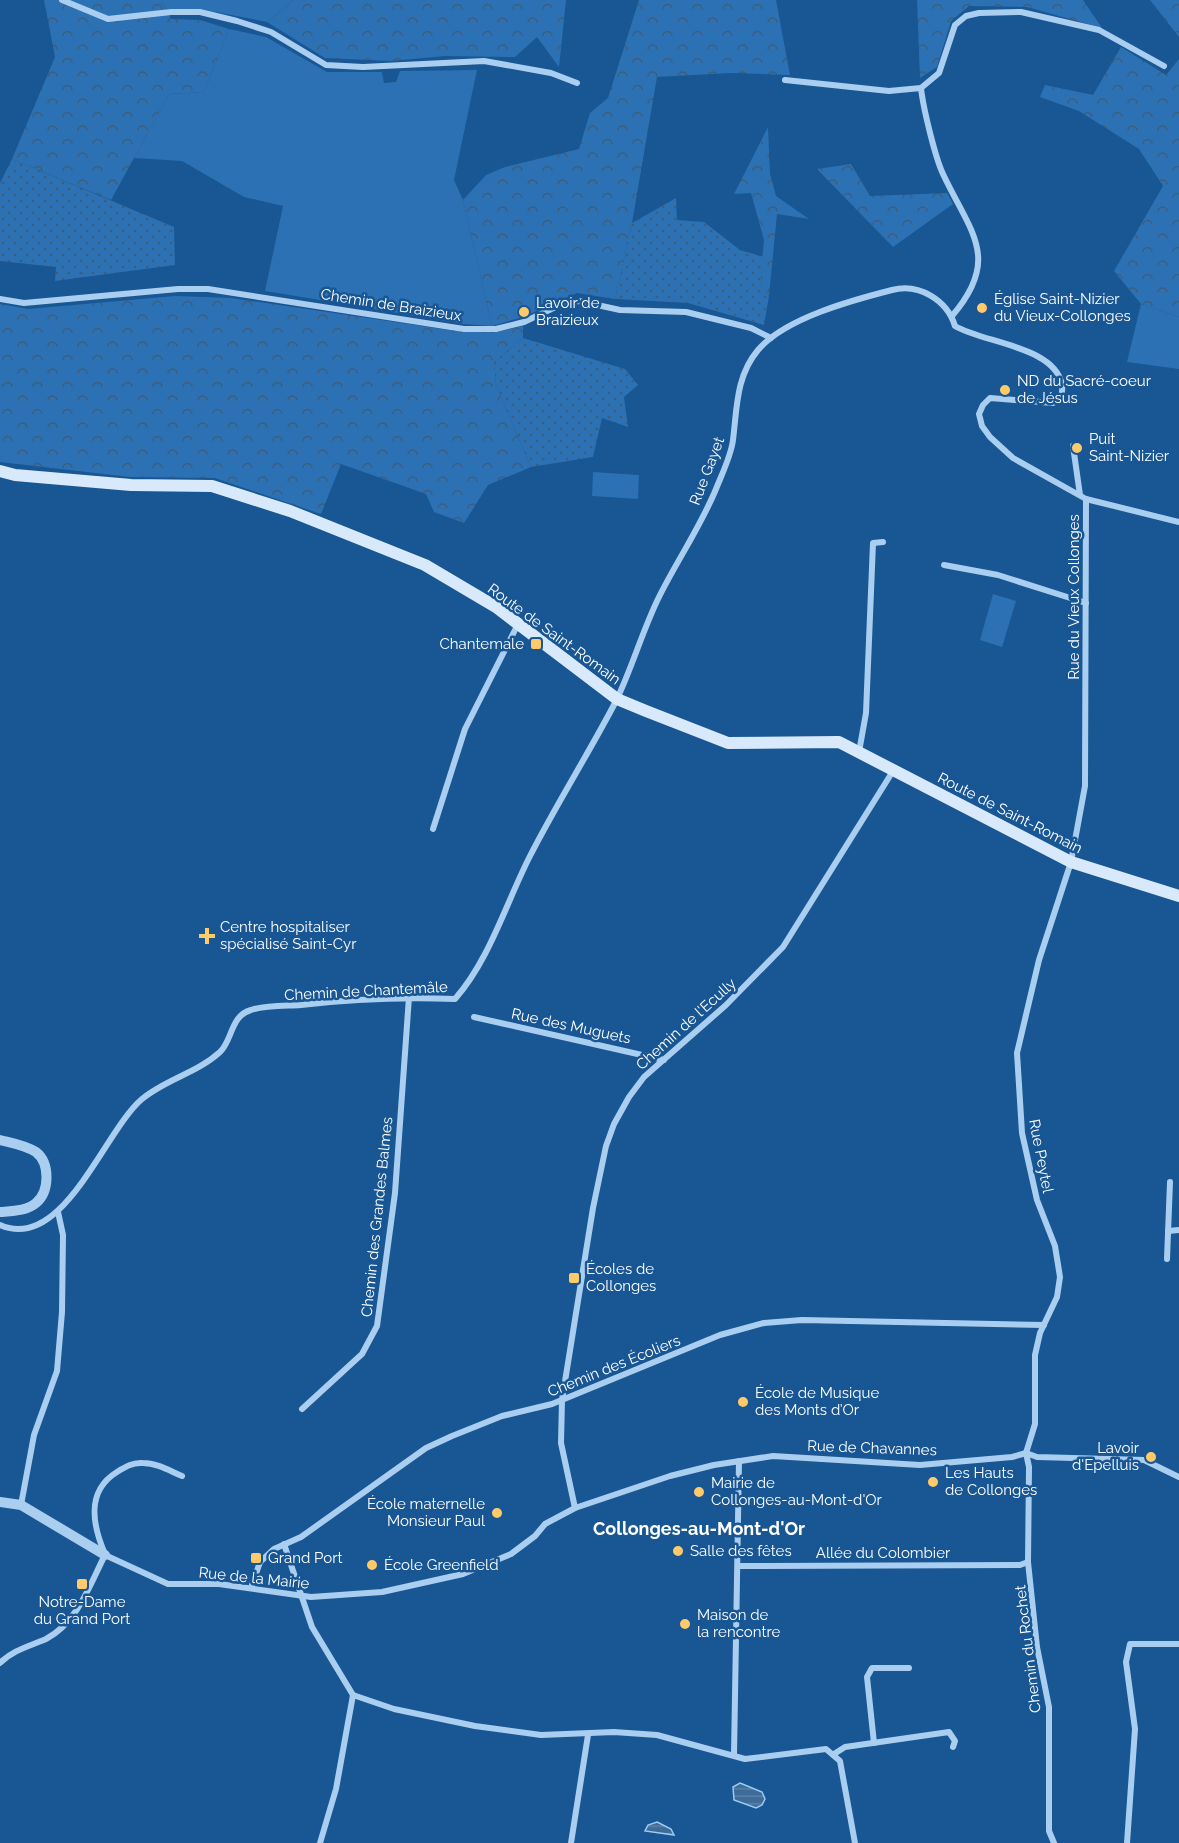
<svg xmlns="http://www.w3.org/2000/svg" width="1179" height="1843" font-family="Raleway,sans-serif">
  <defs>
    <pattern id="forest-crowns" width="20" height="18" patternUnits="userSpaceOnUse" patternTransform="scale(1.5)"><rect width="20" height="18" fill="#2c71b3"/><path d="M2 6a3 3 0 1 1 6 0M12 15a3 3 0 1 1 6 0" fill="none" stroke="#3e5d7a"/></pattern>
    <pattern id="garden-dots" width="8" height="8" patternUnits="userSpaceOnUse" patternTransform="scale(1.5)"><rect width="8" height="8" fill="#2c71b3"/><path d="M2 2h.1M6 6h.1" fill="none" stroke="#3e5d7a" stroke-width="1.8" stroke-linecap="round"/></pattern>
    <pattern id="water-rules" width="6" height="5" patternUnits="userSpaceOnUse" patternTransform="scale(1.5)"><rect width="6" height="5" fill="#3e6b97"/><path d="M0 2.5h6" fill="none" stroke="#5b81a7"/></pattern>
  </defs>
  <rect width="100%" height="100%" fill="#185694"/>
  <g fill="#2c71b3">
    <path d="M161,0H294L267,22L200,9H166Z"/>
    <path d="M229,29L266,37L327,72H382L384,83L396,82L400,71L477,70L454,180L463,200L492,326L464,324L265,291L283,206L244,197L182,161L134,158L169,94L204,92Z"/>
    <path d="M1141,304L1179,317V369L1127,362Z"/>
    <path d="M593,472L639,475L638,499L592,496Z"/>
    <path d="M993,594L1016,601L1002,647L980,640Z"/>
  </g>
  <g fill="url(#forest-crowns)">
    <path d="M44,0H161L171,19L200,20L229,29L204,92L169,94L111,200L12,159L55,57Z"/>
    <path d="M294,0H566L559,67L537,37L515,57L445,56L391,61L325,58L267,22Z"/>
    <path d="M639,0H776L790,75L731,73L657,77L632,223L615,299L577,293L523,317L492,326L463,200L486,175L505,167L579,149L590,113L608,98Z"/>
    <path d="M917,0H1083L1102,28L1027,7L969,6L951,21L937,67L920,78Z"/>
    <path d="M1150,0H1179V37Z"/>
    <path d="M1121,47L1166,75L1179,59V317L1141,304L1114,271L1163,186L1139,149L1079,111L1040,97L1045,85L1093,95Z"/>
    <path d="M768,127L770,174L776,196L809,219L777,214L769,296L760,284L764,240L751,193L734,194Z"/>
    <path d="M851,164L870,196L947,193L953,204L893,247L817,169Z"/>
    <path d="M175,296L231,298L463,332H497L523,326V338L494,362L496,385L531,467L488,485L464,523L434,512L426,494L341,464L321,514L215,478L130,477L0,462V304L28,309Z"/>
  </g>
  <g fill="url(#garden-dots)">
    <path d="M12,159L174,227L175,265L55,281L56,267L0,261V183Z"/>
    <path d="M676,198L677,220L704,222L740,250L764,257L760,284L769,296L764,325L688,303L615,299L632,223Z"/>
    <path d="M523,338L625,369L638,385L624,397L628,427L602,418L593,457L531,467L496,385L494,362Z"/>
  </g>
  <g fill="url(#water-rules)" stroke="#9ccaf2" stroke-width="1.5">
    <path d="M740,1783L762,1792L765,1799L762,1805L756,1808L734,1800L733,1787Z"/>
    <path d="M657,1822L671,1829L674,1835L645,1831L648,1825Z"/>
  </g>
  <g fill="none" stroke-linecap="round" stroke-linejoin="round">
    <g stroke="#aacef0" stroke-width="6">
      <path d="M62,0L108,19L171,12H200L237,21L271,32L326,65L363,67L484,61L551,73L577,83"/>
      <path d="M785,80L889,91L921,88L939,73L955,25L966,16L979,13L1021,12L1099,30L1164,66"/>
      <path d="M921,88C923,107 935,157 943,174C970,232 1002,258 952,316"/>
      <path d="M0,299L24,303L178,289H208L464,329H496L524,322L566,302L579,301L620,310L686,312L751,328L771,338"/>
      <path d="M1073,446L1080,495"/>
      <path d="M944,565L998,575L1086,603"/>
      <path d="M859,752L866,713L873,543L883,542"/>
      <path d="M433,829L465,729L518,624"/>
      <path d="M474,1017L664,1060"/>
      <path d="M0,1225C63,1253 104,1131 142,1099C166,1079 197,1073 220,1052C232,1041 231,1015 251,1010C266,1005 285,1006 301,1005C352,999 403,997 455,999C490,959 506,903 530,856C557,803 589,753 616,701C632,668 642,632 658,599C676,562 700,528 716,489C722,474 731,456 733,440C737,408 736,376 758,350C785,318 853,300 892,290C919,283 947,300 955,326C983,343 1055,346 1062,385C1063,395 1061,399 1053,403L990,398L983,405L979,414L982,426L990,437L1013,458L1086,499L1179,522"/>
      <path d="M1168,1231L1179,1230"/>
      <path d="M1167,1259L1170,1182"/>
      <path d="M302,1409L362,1354L377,1326L395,1193L409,997"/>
      <path d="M1026,1453L1035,1424V1355L1040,1333L1057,1297L1060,1277L1055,1246L1037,1200L1022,1133L1017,1053L1039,960L1071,862L1085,786L1086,499"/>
      <path d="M1026,1453L1029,1467L1028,1562L1037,1647L1049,1707V1831L1054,1843"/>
      <path d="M21,1505L34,1435L57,1371L62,1312L63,1235L58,1212"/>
      <path d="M575,1508L561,1443L562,1400L593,1208L606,1146L614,1124L629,1097L644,1077L726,1005L783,947L893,771"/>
      <path d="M284,1544L312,1627L353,1695"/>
      <path d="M105,1554C92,1524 86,1491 117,1472C125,1467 133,1462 143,1463C157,1463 170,1471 182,1476"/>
      <path d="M105,1555L168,1584H219L311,1597L382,1592L463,1574L511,1554L535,1536L545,1524L575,1508L670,1476L714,1465L773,1456L920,1465L1012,1457L1026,1453L1037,1457L1144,1460L1179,1477"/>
      <path d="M738,1566L1020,1565L1028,1562"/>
      <path d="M251,1588L260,1562L274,1549L301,1537L426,1448L452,1436L502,1416L552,1404L720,1335L764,1323L802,1320L1044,1325"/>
      <path d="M0,1663C13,1650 30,1646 46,1639C78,1622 90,1584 105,1555"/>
      <path d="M353,1695L394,1709L475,1726L541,1735L614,1732L657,1735L745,1759L826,1749L840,1761L855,1843"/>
      <path d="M874,1743L867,1677L872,1668H909"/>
      <path d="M834,1754L845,1747L949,1732L955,1741L953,1747"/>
      <path d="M734,1755L739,1461"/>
      <path d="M320,1843L336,1789L353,1695"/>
      <path d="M571,1843L588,1735"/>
      <path d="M1127,1843L1135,1729L1126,1662L1130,1644H1179"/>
    </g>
    <g stroke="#aacef0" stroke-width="10">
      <path d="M0,1140C12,1143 25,1145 36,1152C50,1163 50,1191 36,1203C27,1211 12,1211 0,1212"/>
      <path d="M0,1502L21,1505L105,1555"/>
    </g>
    <path stroke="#d8e9fb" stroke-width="12" d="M0,471L15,475L131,485L212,486L290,511L425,565L496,607L617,699L646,711L728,743L839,742L1071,862L1179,896"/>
  </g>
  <g fill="#ffca69" stroke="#185694" stroke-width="2">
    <circle cx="982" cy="308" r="6"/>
    <circle cx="524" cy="312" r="6"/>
    <circle cx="1005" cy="390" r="6"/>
    <circle cx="1077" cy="448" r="6"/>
    <rect x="530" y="638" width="12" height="12" rx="3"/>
    <path d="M204 927h6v6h6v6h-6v6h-6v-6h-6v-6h6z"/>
    <rect x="568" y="1272" width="12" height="12" rx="3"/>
    <circle cx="743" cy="1402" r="6"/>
    <circle cx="1151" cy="1457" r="6"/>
    <circle cx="933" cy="1482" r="6"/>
    <circle cx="699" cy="1492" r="6"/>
    <circle cx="497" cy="1513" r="6"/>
    <circle cx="678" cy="1551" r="6"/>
    <rect x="250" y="1552" width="12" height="12" rx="3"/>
    <circle cx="372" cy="1565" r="6"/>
    <rect x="76" y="1578" width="12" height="12" rx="3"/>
    <circle cx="685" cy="1624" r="6"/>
  </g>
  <g text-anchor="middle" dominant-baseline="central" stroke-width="5" stroke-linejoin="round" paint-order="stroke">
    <g font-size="15" fill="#fff" stroke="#185694" text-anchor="start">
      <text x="994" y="299">Église Saint-Nizier<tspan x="994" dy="17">du Vieux-Collonges</tspan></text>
      <text x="536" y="303">Lavoir de<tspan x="536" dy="17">Braizieux</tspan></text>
      <text x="1017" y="381">ND du Sacré-coeur<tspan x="1017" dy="17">de Jésus</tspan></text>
      <text x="1089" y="439">Puit<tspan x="1089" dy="17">Saint-Nizier</tspan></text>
      <text x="524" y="644" text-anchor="end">Chantemale</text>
      <text x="220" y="927">Centre hospitaliser<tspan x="220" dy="17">spécialisé Saint-Cyr</tspan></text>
      <text x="586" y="1269">Écoles de<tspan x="586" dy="17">Collonges</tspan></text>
      <text x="755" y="1393">École de Musique<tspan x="755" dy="17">des Monts d’Or</tspan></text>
      <text x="1139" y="1448" text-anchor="end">Lavoir<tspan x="1139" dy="17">d'Epelluis</tspan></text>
      <text x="945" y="1473">Les Hauts<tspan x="945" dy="17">de Collonges</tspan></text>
      <text x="711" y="1483">Mairie de<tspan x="711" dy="17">Collonges-au-Mont-d'Or</tspan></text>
      <text x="485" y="1504" text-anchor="end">École maternelle<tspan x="485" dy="17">Monsieur Paul</tspan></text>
      <text x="690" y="1551">Salle des fêtes</text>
      <text x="268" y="1558">Grand Port</text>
      <text x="384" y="1565">École Greenfield</text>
      <text x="82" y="1602" text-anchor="middle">Notre-Dame<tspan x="82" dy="17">du Grand Port</tspan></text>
      <text x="697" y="1615">Maison de<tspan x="697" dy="17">la rencontre</tspan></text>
    </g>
    <g font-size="15" fill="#fff" stroke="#185694">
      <text transform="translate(391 305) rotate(9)">Chemin de Braizieux</text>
      <text transform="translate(707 471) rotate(-69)">Rue Gayet</text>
      <text transform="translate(1074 597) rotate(-90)">Rue du Vieux Collonges</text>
      <text transform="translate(554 634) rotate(36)">Route de Saint-Romain</text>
      <text transform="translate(1010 813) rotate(27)">Route de Saint-Romain</text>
      <text transform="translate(366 991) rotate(-3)">Chemin de Chantemâle</text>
      <text transform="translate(686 1024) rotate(-42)">Chemin de l'Ecully</text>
      <text transform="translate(571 1026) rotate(12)">Rue des Muguets</text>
      <text transform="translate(1041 1156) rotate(79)">Rue Peytel</text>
      <text transform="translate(377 1217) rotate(-84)">Chemin des Grandes Balmes</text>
      <text transform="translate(614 1366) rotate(-22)">Chemin des Écoliers</text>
      <text transform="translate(872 1448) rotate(2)">Rue de Chavannes</text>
      <text x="883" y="1553">Allée du Colombier</text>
      <text transform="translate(254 1578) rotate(6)">Rue de la Mairie</text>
      <text transform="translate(1028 1649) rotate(-97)">Chemin du Rochet</text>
    </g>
    <g font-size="18" font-weight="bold" fill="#fff" stroke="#185694">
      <text x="699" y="1528">Collonges-au-Mont-d'Or</text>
    </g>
  </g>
</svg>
